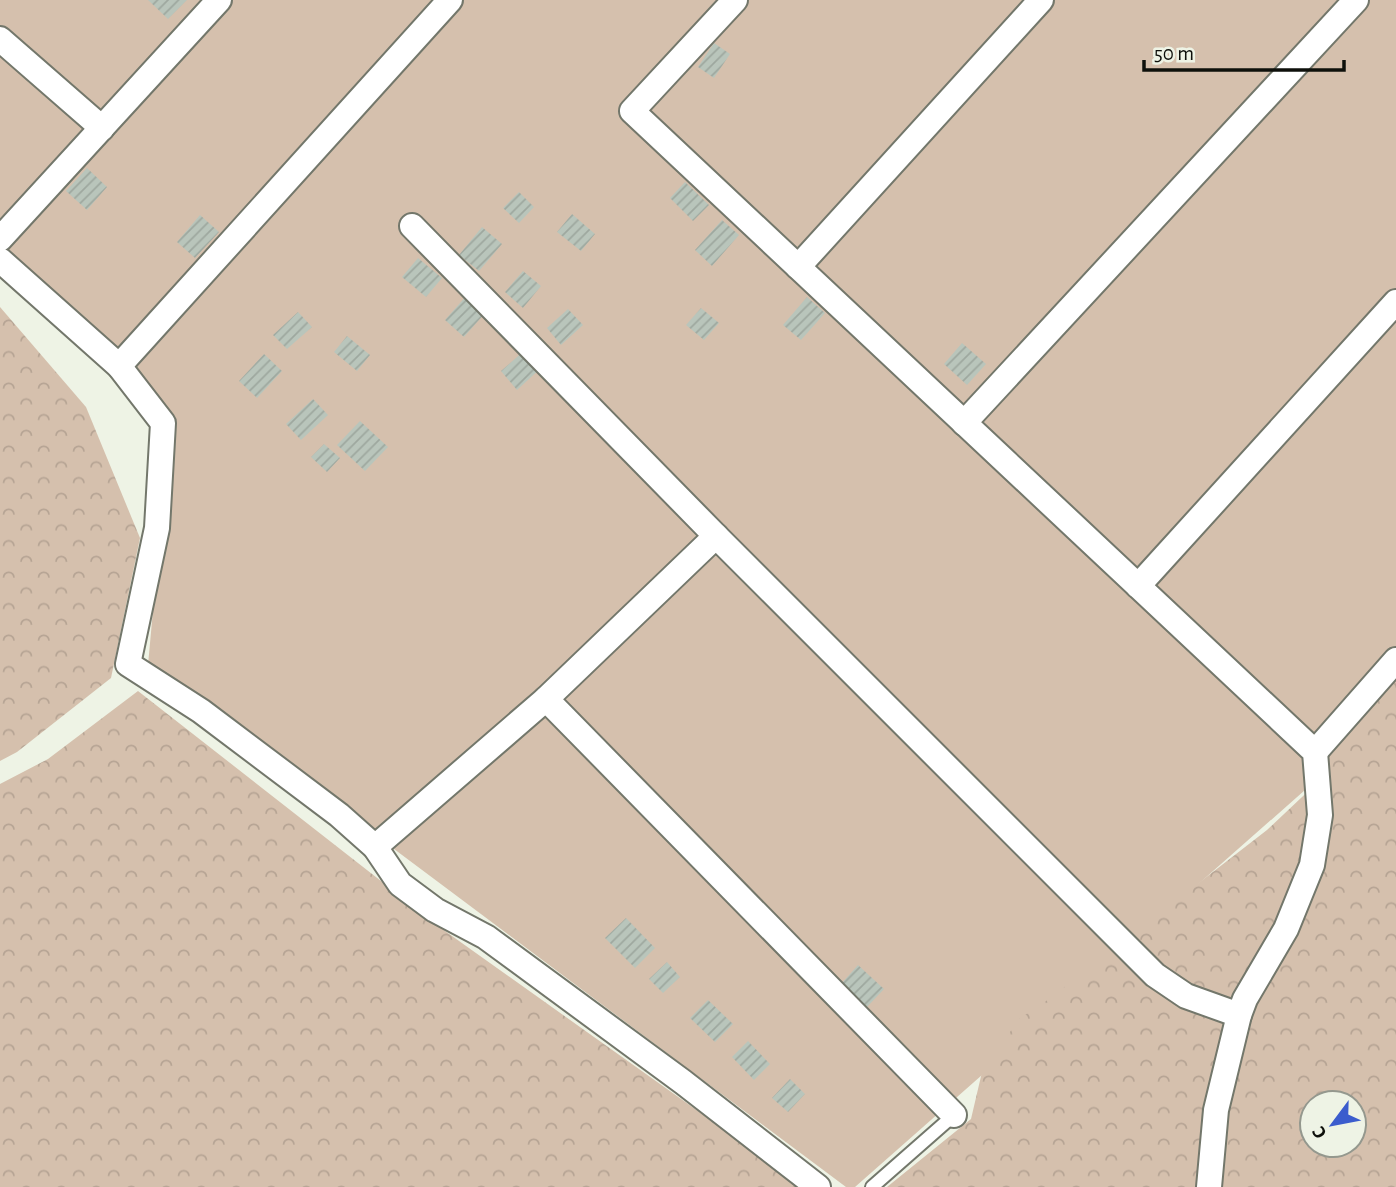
<svg xmlns="http://www.w3.org/2000/svg" width="1396" height="1187" font-family="'Alegreya Sans',sans-serif">
  <defs>
    <pattern id="forest-crowns" width="20" height="18" patternUnits="userSpaceOnUse" patternTransform="scale(1.75)"><rect width="20" height="18" fill="#d5c0ad"/><path d="M2 6a3 3 0 1 1 6 0M12 15a3 3 0 1 1 6 0" fill="none" stroke="#b6a494"/></pattern>
    <pattern id="building-hatch" width="6" height="6" patternUnits="userSpaceOnUse" patternTransform="scale(1.75)"><rect width="6" height="6" fill="#b9c5bb"/><path d="M-1 1l2-2M0 6l6-6M5 7l2-2" fill="none" stroke="#9ea89f"/></pattern>
  </defs>
  <rect width="100%" height="100%" fill="#eef3e5"/>
  <path fill="#d5c0ad" d="M0,0H1396V646L1319,729L1305,790L855,1187H846L148,665L170,424L0,265Z"/>
  <g fill="url(#forest-crowns)" fill-rule="evenodd">
    <path d="M0,307L86,407L140,538L111,678L17,752L0,761Z"/>
    <path d="M1396,666V1187H887L971,1119L982,1072L1019,1019L1049,999L1267,830L1320,780L1327,742ZM1312,1103H1354V1145H1312Z"/>
    <path d="M138,691L445,931L788,1175L800,1187H0V784L48,759Z"/>
  </g>
  <g fill="url(#building-hatch)">
    <path d="M148,0H187L168,19Z"/>
    <path d="M714,43L730,54L714,78L698,67Z"/>
    <path d="M87,168L107,187L87,210L66,191Z"/>
    <path d="M685,182L709,205L693,221L670,198Z"/>
    <path d="M519,192L534,207L519,223L503,208Z"/>
    <path d="M572,214L595,234L581,251L557,232Z"/>
    <path d="M200,215L219,232L195,258L177,242Z"/>
    <path d="M722,220L739,235L712,266L695,250Z"/>
    <path d="M482,227L502,244L479,271L459,255Z"/>
    <path d="M418,258L442,278L426,297L402,277Z"/>
    <path d="M523,271L541,286L523,308L505,292Z"/>
    <path d="M467,295L486,312L464,337L445,320Z"/>
    <path d="M807,297L825,313L801,340L783,325Z"/>
    <path d="M701,308L719,323L704,340L686,325Z"/>
    <path d="M568,309L583,325L561,345L547,328Z"/>
    <path d="M298,312L312,327L287,349L273,335Z"/>
    <path d="M347,336L370,355L357,371L334,352Z"/>
    <path d="M962,343L986,364L967,385L944,364Z"/>
    <path d="M525,350L541,368L517,390L501,371Z"/>
    <path d="M264,354L282,371L257,398L239,381Z"/>
    <path d="M313,399L328,415L301,440L286,424Z"/>
    <path d="M360,421L388,447L365,471L337,445Z"/>
    <path d="M324,444L340,458L327,472L311,457Z"/>
    <path d="M626,918L655,948L635,968L605,938Z"/>
    <path d="M667,962L680,977L663,993L649,979Z"/>
    <path d="M858,965L884,989L867,1007L841,984Z"/>
    <path d="M708,1000L733,1024L715,1042L690,1018Z"/>
    <path d="M748,1041L770,1064L754,1080L732,1057Z"/>
    <path d="M790,1079L805,1094L788,1112L772,1098Z"/>
  </g>
  <g fill="none" stroke-linecap="round" stroke-linejoin="round">
    <defs>
      <path id="service" d="M872,1187L954,1115"/>
      <g id="minor">
        <path d="M735,0L632,111L1315,752L1320,815L1312,865L1286,929L1245,999L1239,1015L1216,1110L1209,1187"/>
        <path d="M0,39L102,128"/>
        <path d="M412,226L716,536L1155,975L1186,996L1239,1015"/>
        <path d="M0,239L219,0"/>
        <path d="M0,260L119,366L163,423L157,528L128,664L201,711L339,815L375,847L400,884L435,910L486,937L683,1082L818,1187"/>
        <path d="M798,267L1041,0"/>
        <path d="M119,366L450,0"/>
        <path d="M964,423L1356,0"/>
        <path d="M1138,586L1396,302"/>
        <path d="M546,699L954,1115"/>
        <path d="M1315,752L1396,660"/>
        <path d="M375,847L546,699L716,536"/>
      </g>
    </defs>
    <use href="#service" stroke="#73776b" stroke-width="16"/>
    <use href="#minor" stroke="#73776b" stroke-width="28"/>
    <use href="#service" stroke="#fff" stroke-width="12"/>
    <use href="#minor" stroke="#fff" stroke-width="24"/>
  </g>
  <g transform="translate(1333 1124) rotate(238)"><circle r="33" fill="#eef3e5" stroke="#94988e" stroke-width="2"/>
  <path d="M0-5L12 26L0 18L-12 26Z" fill="#3b5ccd"/>
  <text y="-10" font-size="19" font-weight="bold" text-anchor="middle" fill="#0e100b">С</text>
  </g>
  <path d="M1144 60v10h200v-10" fill="none" stroke="#0e100b" stroke-width="3.5"/>
  <text x="1154" y="60" font-size="21" fill="#0e100b" stroke="#eef3e5" stroke-width="5" paint-order="stroke">50 m</text>
</svg>
